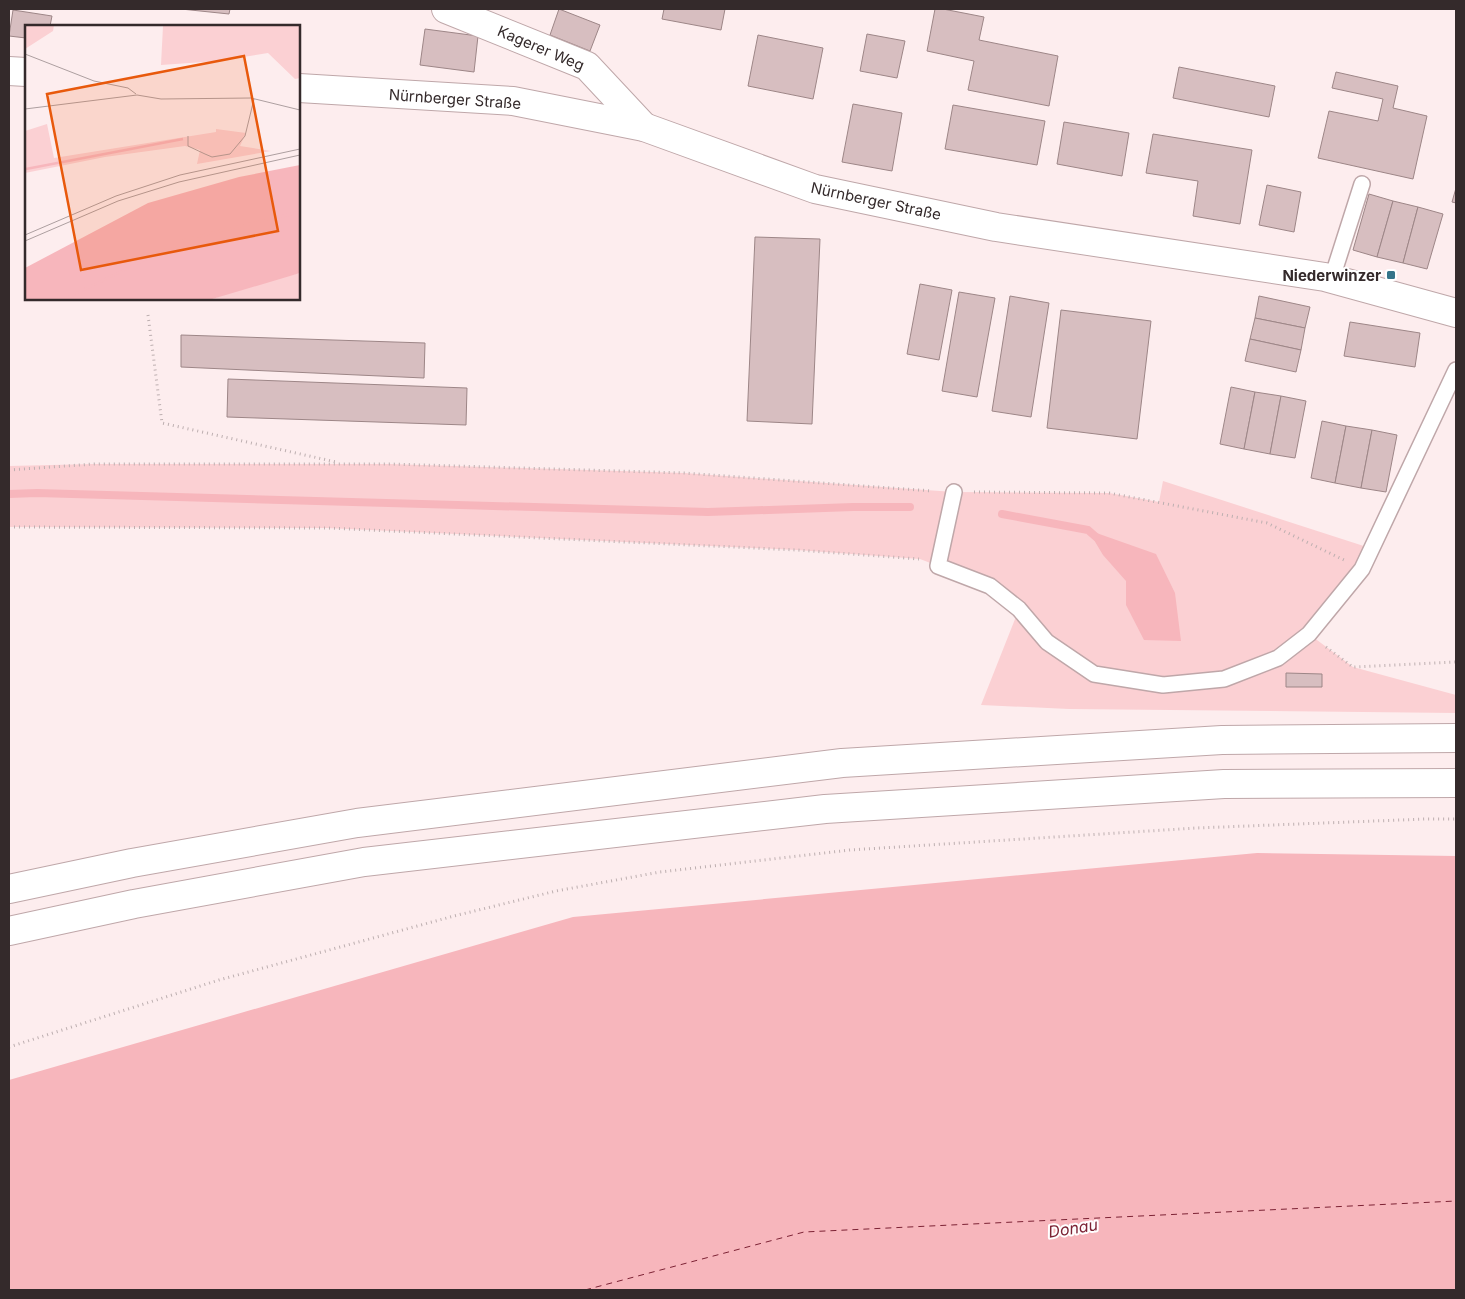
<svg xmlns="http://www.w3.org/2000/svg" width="1465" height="1299" font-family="Inter,sans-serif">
  <rect width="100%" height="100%" fill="#fdedee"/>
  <path fill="#fbd0d3" d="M94,464H390L684,473L954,492L1109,493L1159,502L1163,481L1373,549L1309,634L1353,667L1456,695V713L1069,709L981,705L1019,609L990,586L920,559L797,550L327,528L9,527V466Z"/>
  <g fill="#f7b6bc">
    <path d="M1088,530L1156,554L1175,593L1181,641L1144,640L1126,605V581L1103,555Z"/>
    <path d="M1257,853L1456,856V1290H9V1080L573,917Z"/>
  </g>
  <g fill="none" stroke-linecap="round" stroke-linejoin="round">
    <g stroke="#f7b6bc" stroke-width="8">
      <path d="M9,494L37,493L708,512L853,507H910"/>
      <path d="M1002,514L1088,530L1096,537"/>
    </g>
    <path stroke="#7c2234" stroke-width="1" stroke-dasharray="6 5" stroke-linecap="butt" d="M585,1290L804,1232L1456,1201"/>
  </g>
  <g fill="#d7bec0" stroke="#9d8687">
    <path d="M181,9H230L229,14Z"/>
    <path d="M559,9L600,25L590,51L550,35Z"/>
    <path d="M664,9H725L721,30L662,19Z"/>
    <path d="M935,9H943L984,17L979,40L1058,56L1049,106L968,90L974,61L927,51Z"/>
    <path d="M13,10L52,16L50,26H26V38L9,36Z"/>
    <path d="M425,29L478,36L474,72L420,65Z"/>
    <path d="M867,34L905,41L897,78L860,71Z"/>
    <path d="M758,35L823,48L813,99L748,86Z"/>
    <path d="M1179,67L1275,86L1269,117L1173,98Z"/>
    <path d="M1336,72L1398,86L1393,108L1427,116L1413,179L1318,158L1329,111L1378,121L1383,99L1332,88Z"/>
    <path d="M853,104L902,113L892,171L842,162Z"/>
    <path d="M953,105L1045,121L1037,165L945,149Z"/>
    <path d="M1064,122L1129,133L1122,176L1057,164Z"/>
    <path d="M1153,134L1252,150L1240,224L1193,216L1198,181L1146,173Z"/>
    <path d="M1267,185L1301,192L1294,232L1259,225Z"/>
    <path d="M1456,188V203L1452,202Z"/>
    <path d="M1369,194L1393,201L1377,257L1353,250Z"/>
    <path d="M1393,201L1418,207L1403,263L1377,257Z"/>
    <path d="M1418,207L1443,214L1427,269L1403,263Z"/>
    <path d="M755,237L820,239L812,424L747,421Z"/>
    <path d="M920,284L952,290L939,360L907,354Z"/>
    <path d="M959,292L995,298L977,397L942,391Z"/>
    <path d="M1010,296L1049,303L1031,417L992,411Z"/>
    <path d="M1259,296L1310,307L1305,328L1255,318Z"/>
    <path d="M1061,310L1151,321L1137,439L1047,428Z"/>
    <path d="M1255,318L1305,328L1301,350L1250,339Z"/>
    <path d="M1350,322L1420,333L1415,367L1344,356Z"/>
    <path d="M181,335L425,343L424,378L181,367Z"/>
    <path d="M1250,339L1301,350L1296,372L1245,361Z"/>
    <path d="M228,379L467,388L466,425L227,417Z"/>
    <path d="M1231,387L1255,392L1244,449L1220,444Z"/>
    <path d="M1255,392L1281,396L1270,454L1244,449Z"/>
    <path d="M1281,396L1306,401L1295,458L1270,454Z"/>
    <path d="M1322,421L1346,426L1335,483L1311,478Z"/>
    <path d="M1346,426L1372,430L1361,488L1335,483Z"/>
    <path d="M1372,430L1397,435L1386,492L1361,488Z"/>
    <path d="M1286,673L1322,674V687H1286Z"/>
  </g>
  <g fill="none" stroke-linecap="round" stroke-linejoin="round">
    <defs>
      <g id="lane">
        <path d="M1332,278L1362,184"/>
        <path d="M954,492L938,566L990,586L1019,609L1047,642L1094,674L1163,685L1224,679L1278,658L1309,634L1362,569L1456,370"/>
      </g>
      <g id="street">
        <path d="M446,9L587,66L644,127"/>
        <path d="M9,71L26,72"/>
        <path d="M299,88L513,101L644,127L815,189L996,227L1325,277L1456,313"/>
      </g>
      <g id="secondary">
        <path d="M9,889L132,863L357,823L842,763L1222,740L1456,738"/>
        <path d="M9,931L134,904L364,862L825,809L1224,784L1456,783"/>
      </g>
    </defs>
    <use href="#lane" stroke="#bfa7a9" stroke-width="18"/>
    <use href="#street" stroke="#bfa7a9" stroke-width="30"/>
    <use href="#secondary" stroke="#bfa7a9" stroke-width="30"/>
    <g stroke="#bdafb0" stroke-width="3" stroke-dasharray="1 4" stroke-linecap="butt">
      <path d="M148,315L162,423L336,462"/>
      <path d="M9,470L94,464H390L684,473L933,491"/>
      <path d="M974,492L1109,493L1267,523L1344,560"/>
      <path d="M9,527L327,528L797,550L919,559"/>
      <path d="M1326,647L1353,667L1456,662"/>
      <path d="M9,1047L219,980L454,916L556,891L660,872L850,850L1196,828L1426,819H1456"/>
    </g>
    <use href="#lane" stroke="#fff" stroke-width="15"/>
    <use href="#street" stroke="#fff" stroke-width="28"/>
    <use href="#secondary" stroke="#fff" stroke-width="28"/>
  </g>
  <rect fill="#357489" stroke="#fff" stroke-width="2" x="1386" y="270" width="10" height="10" rx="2.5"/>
  <g text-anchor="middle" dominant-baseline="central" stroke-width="4" stroke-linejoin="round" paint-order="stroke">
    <g font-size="15" fill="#342a2b" stroke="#fff">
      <text transform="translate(541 48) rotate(23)">Kagerer Weg</text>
      <text transform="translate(455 99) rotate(4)">Nürnberger Straße</text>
      <text transform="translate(876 201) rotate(12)">Nürnberger Straße</text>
    </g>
    <g font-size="15" font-weight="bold" fill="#342a2b" stroke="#fff" text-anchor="end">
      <text x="1381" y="275">Niederwinzer</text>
    </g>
    <g font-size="16" font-style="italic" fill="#7c2234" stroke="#fff">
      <text transform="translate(1073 1228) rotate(-9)">Donau</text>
    </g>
  </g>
  <g transform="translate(25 25)">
    <rect width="275" height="275" fill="#fdedee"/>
    <path d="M0,0H29L28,6L0,24ZM129,0H275V53L270,54L243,28L193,36L136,40L138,1ZM22,99L29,133L191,107V104L221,108L215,121L246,126L172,139L175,125L160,121L80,132L0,148V106ZM275,248V275H184L243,255Z" fill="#fbd0d3"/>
    <path d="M275,140V248L184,275H0V243L123,178L214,152Z" fill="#f7b6bc"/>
    <path fill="none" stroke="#f7b6bc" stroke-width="2.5" d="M1,144L158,114M38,275L162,214L275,187"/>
    <path fill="none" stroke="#ad9fa0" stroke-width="1" d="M0,29L69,56L103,63L111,69M0,84L112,70L136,74L226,73L275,85M163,111V121L180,129L187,132L205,129L220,111L229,74M0,210L91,171L155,150L275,124M0,216L93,176L154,157L275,130"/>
    <path fill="#e8590c" fill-opacity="0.15" stroke="#e8590c" stroke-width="2.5" d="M219,31L253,206L56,245L22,69Z"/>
    <rect width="275" height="275" fill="none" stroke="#342a2b" stroke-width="2.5"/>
  </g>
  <rect width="1465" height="1299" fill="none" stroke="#342a2b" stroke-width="20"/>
</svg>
